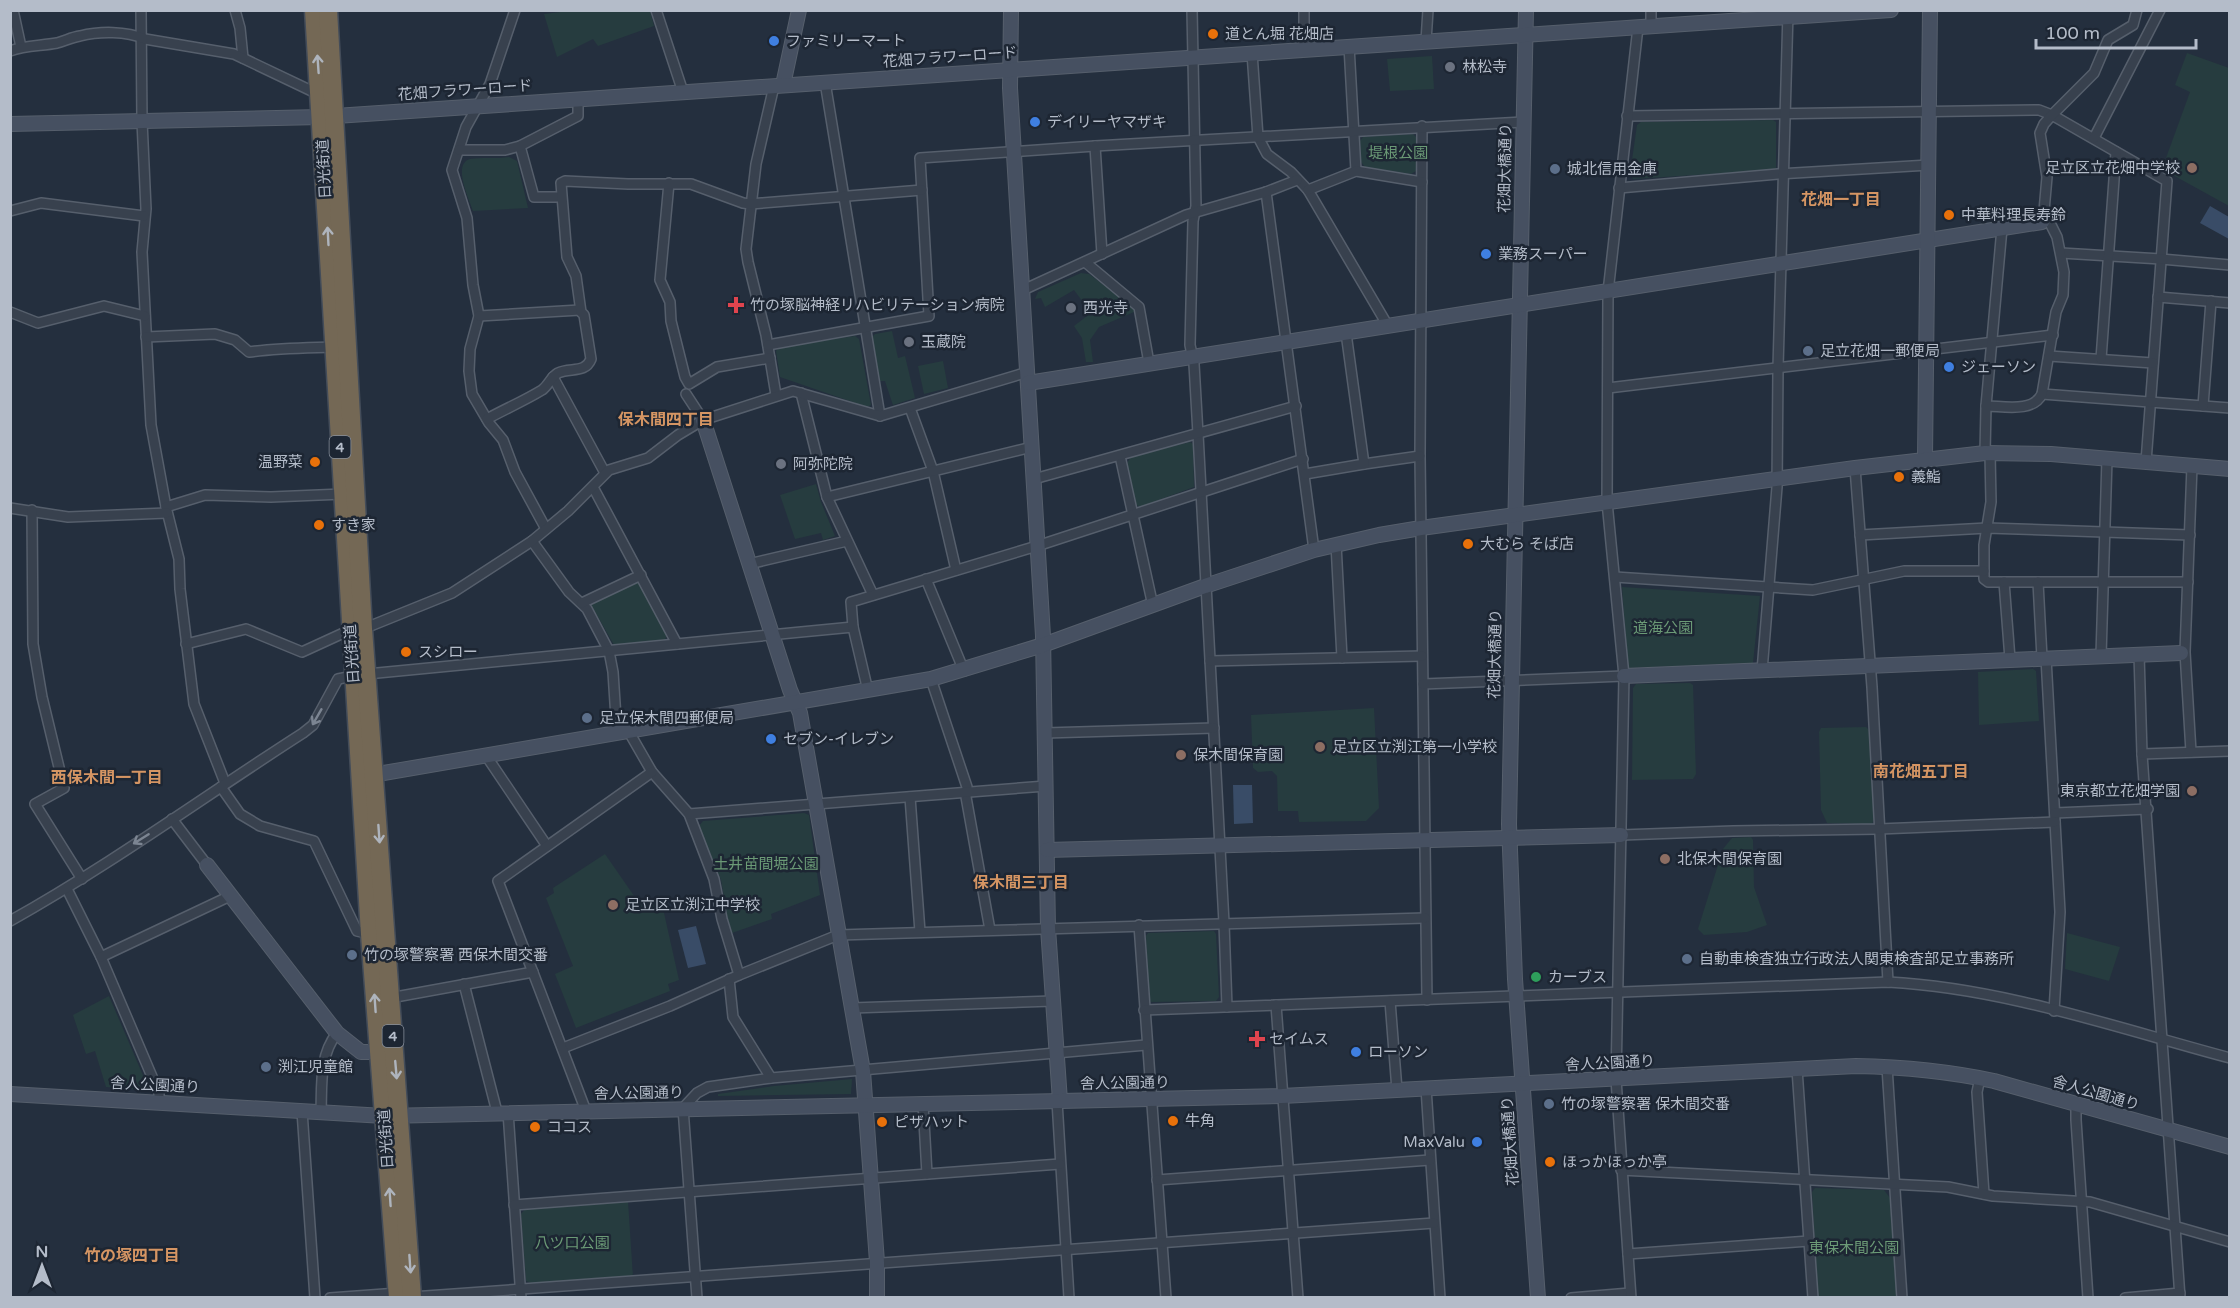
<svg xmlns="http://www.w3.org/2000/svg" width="2240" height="1308" font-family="'Varela Round','Noto Sans JP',sans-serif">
  <rect width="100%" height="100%" fill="#242f3e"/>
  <g fill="#263c3f">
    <path d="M576,10L650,11L654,26L598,46L593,39L557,57L544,14Z"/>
    <path d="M2187,53L2229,68V206L2162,169L2190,92L2175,85Z"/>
    <path d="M1432,56L1434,89L1390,91L1387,59Z"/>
    <path d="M1773,120L1776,122V168L1773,170L1633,179L1630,174L1637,125L1641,122Z"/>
    <path d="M1413,134L1416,137V171L1411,174L1365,167L1361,162L1360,141L1363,137Z"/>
    <path d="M509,157L517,161L528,208L473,211C469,199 452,164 470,159C480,157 497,159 509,157Z"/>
    <path d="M1081,273L1089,274L1134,308V312L1099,327L1090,340L1093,362H1086L1082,338L1074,326L1091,313L1074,290L1045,307L1041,298L1035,299L1038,292Z"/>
    <path d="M892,331L898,358L905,356L915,398L893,405L885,381H880L872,337L875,334Z"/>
    <path d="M855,336L859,339L871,405L867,407L780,377L776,351L779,347Z"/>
    <path d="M943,361L948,388L924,394L918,366Z"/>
    <path d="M1190,442L1193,444L1194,487L1140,507L1135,504L1127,463L1131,457Z"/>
    <path d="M816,484L821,502L835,536L823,540L821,533L795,539L780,495Z"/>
    <path d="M635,582L639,583L667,634L665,640L614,645L590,603Z"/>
    <path d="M1622,587L1760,596L1753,663L1628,668Z"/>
    <path d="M2033,669L2036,671L2039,721L1979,725L1978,672Z"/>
    <path d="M1690,683L1693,685L1696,774L1693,779L1632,780L1633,688L1636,684Z"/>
    <path d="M1374,708L1379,808L1366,821L1299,822L1298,811H1278L1277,776L1272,771L1258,772L1253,768L1251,715Z"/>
    <path d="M1866,727L1869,730L1874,819L1872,824L1827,823L1821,810L1819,732L1821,728Z"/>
    <path d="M804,813L809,815L820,895L771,914L772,919L732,933L728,920L721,880L699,826L703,821Z"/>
    <path d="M1751,837L1753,840L1754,887L1767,925L1747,932L1704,935L1698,929L1723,849L1732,838Z"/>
    <path d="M605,854L639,903L646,904L660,895L679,980L668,984L670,991L576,1028L555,974L573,966L546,898L554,893L553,888Z"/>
    <path d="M1214,931L1216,934L1219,997L1216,1001L1151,1002L1149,999L1146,936L1148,933Z"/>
    <path d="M2067,933L2120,947L2109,981L2065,969Z"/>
    <path d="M109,996L148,1087L145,1090L106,1087L95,1051L86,1054L73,1015Z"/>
    <path d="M852,1079L851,1094L718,1096V1094L774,1086Z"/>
    <path d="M1815,1188L1884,1190L1890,1198L1897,1297H1818L1812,1192Z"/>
    <path d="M628,1201L633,1277L533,1284L526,1281L521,1214L525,1209Z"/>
  </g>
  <g fill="#394c67">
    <path d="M2210,206L2229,217V239L2200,223Z"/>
    <path d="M1233,785H1252L1253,823L1234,824Z"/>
    <path d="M696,926L706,964L688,968L678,930Z"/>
  </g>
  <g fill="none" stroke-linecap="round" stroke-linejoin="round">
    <defs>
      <g id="street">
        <path d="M13,10L21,47"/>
        <path d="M141,10L142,121L146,209L142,252L151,425L166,507L179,559L180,589L194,704L225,783"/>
        <path d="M235,10L240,28L243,58"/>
        <path d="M515,10L490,84L466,127L452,170L467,218L473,285L479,316L470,349L469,371L472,394L489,423L503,440L515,472L546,529"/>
        <path d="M656,10L683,92"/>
        <path d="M1192,10L1196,206L1193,221L1190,345L1194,364L1198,434L1224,923L1227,1007"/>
        <path d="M1304,10V49"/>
        <path d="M1651,26V10"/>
        <path d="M1426,41L1428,10"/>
        <path d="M1349,46L1356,171"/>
        <path d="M10,51C25,45 41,46 57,43C65,41 72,37 80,36C100,31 126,31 145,39L234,54L318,94"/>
        <path d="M1252,53L1258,137L1267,154L1291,172L1308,190L1388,326"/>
        <path d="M825,82L880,416"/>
        <path d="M774,86L756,164L746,249L748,262L766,335L776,395"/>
        <path d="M1627,116L2039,110L2052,115L2167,181L2146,462"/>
        <path d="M1422,126L1420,456L1427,1000"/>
        <path d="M2094,138L2160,10"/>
        <path d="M520,146L534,197H561"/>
        <path d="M1095,146L1102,254"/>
        <path d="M459,150H505L520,146L578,116V99"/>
        <path d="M669,183L660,280L670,302L671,321L685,377L689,384L717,367L770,358"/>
        <path d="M1619,188L1778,174L1929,165"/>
        <path d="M1308,190L1356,171L1422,182"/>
        <path d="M1266,192L1314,550"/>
        <path d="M10,211L41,203L144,216"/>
        <path d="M2061,253L2161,259L2230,265"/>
        <path d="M1085,262L1139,307L1149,363"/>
        <path d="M1023,290L1186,215L1266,192L1297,180"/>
        <path d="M2158,297L2230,303"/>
        <path d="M10,312L38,323L104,306L145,316"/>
        <path d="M479,316L580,310"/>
        <path d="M146,337L215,334L235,340L249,352C278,348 305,348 334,347"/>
        <path d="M768,345L929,316L920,158L1095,146L1523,122"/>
        <path d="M2049,356L2153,363"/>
        <path d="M2101,359L2116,152"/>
        <path d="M553,377L605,473"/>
        <path d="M1608,388L2053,335"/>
        <path d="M801,393L827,497L873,595"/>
        <path d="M686,394L703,420"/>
        <path d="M2042,394L2230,408"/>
        <path d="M1986,406C2003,406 2033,413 2042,394L2056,312L2063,295L2064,272L2057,237L2044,211L2047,177L2040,133L2044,124L2052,115L2094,73L2108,40L2133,25L2137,10"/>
        <path d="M2203,406L2211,301"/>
        <path d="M910,408L933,471L956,570"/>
        <path d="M487,419C505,409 524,401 542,390C548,386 551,377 558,373C570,367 585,374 591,359L584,315L581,312L576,276L567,257L561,183L565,181L628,184H691L743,203L750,204L922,190"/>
        <path d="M1985,453L1986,406L2002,228"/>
        <path d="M1990,453L1991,502L1984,545V579L1988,582H2004L2010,659"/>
        <path d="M1120,456L1153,606"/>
        <path d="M1364,464L1420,456"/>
        <path d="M1855,468L1872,687L1888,982"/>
        <path d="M1305,474L1364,464L1346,333"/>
        <path d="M1034,479L1296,406"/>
        <path d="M593,487L677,644"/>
        <path d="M827,497L1032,447"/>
        <path d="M166,507L205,495L271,497L343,494"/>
        <path d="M10,508L68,517L167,513"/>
        <path d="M32,510L33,644L42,697L64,788L35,804L82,879"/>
        <path d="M1860,535L1987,528L2190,535"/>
        <path d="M532,541L569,592L587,609L609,651L613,672L617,734"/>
        <path d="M1336,544L1342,658"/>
        <path d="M749,564L847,541"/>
        <path d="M1615,577L1813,590L1904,571H1984"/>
        <path d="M926,579L964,671"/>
        <path d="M2004,582H2188"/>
        <path d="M2038,582L2042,658"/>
        <path d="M582,603L641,575"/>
        <path d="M363,629L452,593L532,541L568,511L609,470L648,458L678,435L703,420L793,391L880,416L1028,372"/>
        <path d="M186,644L246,629L302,652L350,630"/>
        <path d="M2139,654L2142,754L2180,1298"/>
        <path d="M2101,656L2107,459"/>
        <path d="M2046,658L2060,912L2054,1011"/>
        <path d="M1210,661L1422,656"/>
        <path d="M1762,671L1777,487L1778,368L1788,12"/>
        <path d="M367,674L853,627"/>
        <path d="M931,679L967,787L966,797L990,930"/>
        <path d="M1423,684L1624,676"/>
        <path d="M868,691L853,627L851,602L1037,546L1303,459"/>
        <path d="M629,732L652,772L689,814L714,879L722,919L739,975"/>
        <path d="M1045,733L1214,728"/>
        <path d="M2191,752L2185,652L2192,466"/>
        <path d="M2142,754L2230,751"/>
        <path d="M487,757L547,846"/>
        <path d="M221,787L240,814L260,826L314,841L357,931L370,934"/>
        <path d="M910,797L920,932"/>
        <path d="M2055,813L2148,809"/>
        <path d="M689,814L1046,786"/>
        <path d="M172,819L207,865"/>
        <path d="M1621,835L1733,831L1879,829L2055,822"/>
        <path d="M67,889L101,957L159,1093V1102"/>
        <path d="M10,921C112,864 206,795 303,733L313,725L338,679L353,676"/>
        <path d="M1139,925L1166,1298"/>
        <path d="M101,957L230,896"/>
        <path d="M729,979L733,1017L771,1078"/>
        <path d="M464,984L497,1112"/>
        <path d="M390,998L533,972"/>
        <path d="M1390,1001L1397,1090"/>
        <path d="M1276,1005L1298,1298"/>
        <path d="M852,1008L1053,1001"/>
        <path d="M1144,1010L1888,982C2004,988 2117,1028 2230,1058"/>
        <path d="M563,1048L670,1006L739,975L838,935L1425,918"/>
        <path d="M1887,1067L1902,1298"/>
        <path d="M1797,1069L1813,1298"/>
        <path d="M1980,1078L1977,1092L1984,1194"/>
        <path d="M1426,1088L1440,1298"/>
        <path d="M1057,1101L1069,1298"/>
        <path d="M923,1104L927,1174"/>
        <path d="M2076,1104V1120L2088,1298"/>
        <path d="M302,1111L315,1298"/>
        <path d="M586,1111L498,881L652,772"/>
        <path d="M321,1112C322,1085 319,1056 337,1033"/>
        <path d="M508,1112L521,1298"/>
        <path d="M1621,1170L1948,1187L1993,1196L2090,1202L2230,1242"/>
        <path d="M1157,1180L1430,1160"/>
        <path d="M514,1205L1060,1164"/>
        <path d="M1628,1254L1809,1241"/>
        <path d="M412,1297L1434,1223"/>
        <path d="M330,1298L398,1293"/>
        <path d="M697,1298L683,1108L697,1093L708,1087L771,1078L1146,1045"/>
        <path d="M1571,1298L1630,1293"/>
        <path d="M1631,1298L1616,1079L1624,676L1607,502L1608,292L1638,27"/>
        <path d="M2125,1298L2180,1293"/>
      </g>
      <g id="secondary">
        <path d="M1011,10L1010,88L1043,636L1048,928L1060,1101"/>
        <path d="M1526,10L1509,824L1515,979L1538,1298"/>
        <path d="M783,85L799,10"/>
        <path d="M10,124L321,117L1891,10"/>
        <path d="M1028,383L2042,222"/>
        <path d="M703,420L790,690L800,713L863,1071L877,1262V1298"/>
        <path d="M1925,458L1930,10"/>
        <path d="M1624,676L2181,653"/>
        <path d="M366,776L931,679L1043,645L1205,586L1314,550L1379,535L1421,528L1855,468L1985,453L2051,454L2230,469"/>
        <path d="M1047,850L1621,835"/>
        <path d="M207,865L337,1033L361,1052H379"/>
        <path d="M10,1094L384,1116L1282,1096L1856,1066C1905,1067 1947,1071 1994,1081L2230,1147"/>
      </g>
      <g id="highway">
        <path d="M314,10L370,934L398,1298"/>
        <path d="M328,10L363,629L412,1298"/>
      </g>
    </defs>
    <use href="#street" stroke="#565f6c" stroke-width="12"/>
    <use href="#secondary" stroke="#565f6c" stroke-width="16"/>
    <use href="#highway" stroke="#434c59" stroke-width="21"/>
    <use href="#street" stroke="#38414e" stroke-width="9"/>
    <use href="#secondary" stroke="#465061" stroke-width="14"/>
    <use href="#highway" stroke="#746855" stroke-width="18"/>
  </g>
  <defs><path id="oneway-shaft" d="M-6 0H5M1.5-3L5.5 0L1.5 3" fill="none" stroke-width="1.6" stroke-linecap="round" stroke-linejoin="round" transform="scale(1.5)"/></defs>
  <g stroke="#aeb4bd">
    <use href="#oneway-shaft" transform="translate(318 64) rotate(-94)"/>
    <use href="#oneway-shaft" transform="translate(328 236) rotate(-93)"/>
    <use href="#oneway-shaft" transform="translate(379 834) rotate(86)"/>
    <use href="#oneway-shaft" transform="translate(375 1003) rotate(-94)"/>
    <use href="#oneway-shaft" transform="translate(396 1070) rotate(85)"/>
    <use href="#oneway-shaft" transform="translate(390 1197) rotate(-94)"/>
    <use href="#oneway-shaft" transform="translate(410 1264) rotate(86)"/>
  </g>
  <g stroke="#7c8592">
    <use href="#oneway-shaft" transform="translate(317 717) rotate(120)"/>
    <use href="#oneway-shaft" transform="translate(141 839) rotate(148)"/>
  </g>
  <g fill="#e8710a" stroke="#1d2633" stroke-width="2">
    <circle cx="1213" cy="34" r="6"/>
    <circle cx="1949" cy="215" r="6"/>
    <circle cx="315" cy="462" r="6"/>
    <circle cx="1899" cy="477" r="6"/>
    <circle cx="319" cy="525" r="6"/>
    <circle cx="1468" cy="544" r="6"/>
    <circle cx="406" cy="652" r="6"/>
    <circle cx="1173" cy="1121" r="6"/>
    <circle cx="882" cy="1122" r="6"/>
    <circle cx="535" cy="1127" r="6"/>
    <circle cx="1550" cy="1162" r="6"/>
  </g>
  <g fill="#3f7fe0" stroke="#1d2633" stroke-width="2">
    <circle cx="774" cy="41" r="6"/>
    <circle cx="1035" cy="122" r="6"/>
    <circle cx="1486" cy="254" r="6"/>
    <circle cx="1949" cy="367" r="6"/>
    <circle cx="771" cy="739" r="6"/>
    <circle cx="1356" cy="1052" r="6"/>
    <circle cx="1477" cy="1142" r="6"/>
  </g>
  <g fill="#6b7280" stroke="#1d2633" stroke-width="2">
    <circle cx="1450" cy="67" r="6"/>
    <circle cx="1071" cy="308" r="6"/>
    <circle cx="909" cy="342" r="6"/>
    <circle cx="781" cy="464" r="6"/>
  </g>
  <g fill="#8d6e63" stroke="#1d2633" stroke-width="2">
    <circle cx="2192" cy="168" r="6"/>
    <circle cx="1320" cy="747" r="6"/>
    <circle cx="1181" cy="755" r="6"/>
    <circle cx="2192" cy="791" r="6"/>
    <circle cx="1665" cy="859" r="6"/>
    <circle cx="613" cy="905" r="6"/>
  </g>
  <g fill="#5c6f8a" stroke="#1d2633" stroke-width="2">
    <circle cx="1555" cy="169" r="6"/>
    <circle cx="1808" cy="351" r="6"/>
    <circle cx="587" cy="718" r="6"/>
    <circle cx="352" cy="955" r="6"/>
    <circle cx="1687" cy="959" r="6"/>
    <circle cx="266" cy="1067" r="6"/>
    <circle cx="1549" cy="1104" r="6"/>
  </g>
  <g fill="#e0444e" stroke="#1d2633" stroke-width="2">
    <path d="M733 296h6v6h6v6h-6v6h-6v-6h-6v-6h6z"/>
    <path d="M1254 1030h6v6h6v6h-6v6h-6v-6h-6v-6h6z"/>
  </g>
  <circle fill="#2e9e5b" stroke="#1d2633" stroke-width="2" cx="1536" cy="977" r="6"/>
  <g text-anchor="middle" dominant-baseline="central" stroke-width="5" stroke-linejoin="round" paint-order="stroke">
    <g fill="#1d2633" stroke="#878f9c" stroke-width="1.5">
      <rect x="329.5" y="436" width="21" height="22" rx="4.5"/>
      <rect x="382.5" y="1025" width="21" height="22" rx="4.5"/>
    </g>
    <g font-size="14" font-weight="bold" fill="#b4bcc9">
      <text x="340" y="447">4</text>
      <text x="393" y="1036">4</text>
    </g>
    <g font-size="15" fill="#b4bcc9" stroke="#1d2633" text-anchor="start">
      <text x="1225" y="34">道とん堀 花畑店</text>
      <text x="786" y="41">ファミリーマート</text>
      <text x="1462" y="67">林松寺</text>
      <text x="1047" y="122">デイリーヤマザキ</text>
      <text x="2180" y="168" text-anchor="end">足立区立花畑中学校</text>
      <text x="1567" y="169">城北信用金庫</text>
      <text x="1961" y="215">中華料理長寿鈴</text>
      <text x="1498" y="254">業務スーパー</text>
      <text x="750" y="305">竹の塚脳神経リハビリテーション病院</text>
      <text x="1083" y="308">西光寺</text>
      <text x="921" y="342">玉蔵院</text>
      <text x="1820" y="351">足立花畑一郵便局</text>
      <text x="1961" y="367">ジェーソン</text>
      <text x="303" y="462" text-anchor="end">温野菜</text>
      <text x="793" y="464">阿弥陀院</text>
      <text x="1911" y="477">義鮨</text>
      <text x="331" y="525">すき家</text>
      <text x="1480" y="544">大むら そば店</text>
      <text x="418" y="652">スシロー</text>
      <text x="599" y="718">足立保木間四郵便局</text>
      <text x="783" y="739">セブン-イレブン</text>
      <text x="1332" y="747">足立区立渕江第一小学校</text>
      <text x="1193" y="755">保木間保育園</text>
      <text x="2180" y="791" text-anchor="end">東京都立花畑学園</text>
      <text x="1677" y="859">北保木間保育園</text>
      <text x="625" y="905">足立区立渕江中学校</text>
      <text x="364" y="955">竹の塚警察署 西保木間交番</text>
      <text x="1699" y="959">自動車検査独立行政法人関東検査部足立事務所</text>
      <text x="1548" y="977">カーブス</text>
      <text x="1269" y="1039">セイムス</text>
      <text x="1368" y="1052">ローソン</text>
      <text x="278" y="1067">渕江児童館</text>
      <text x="1561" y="1104">竹の塚警察署 保木間交番</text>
      <text x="1185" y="1121">牛角</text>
      <text x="894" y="1122">ピザハット</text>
      <text x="547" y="1127">ココス</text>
      <text x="1465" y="1142" text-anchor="end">MaxValu</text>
      <text x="1562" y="1162">ほっかほっか亭</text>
    </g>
    <g font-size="15" fill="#b4bcc9" stroke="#1d2633">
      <text transform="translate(950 57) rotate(-4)">花畑フラワーロード</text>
      <text transform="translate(465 90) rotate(-4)">花畑フラワーロード</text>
      <text transform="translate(1505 168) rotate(-89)">花畑大橋通り</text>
      <text transform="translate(324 169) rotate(-93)">日光街道</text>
      <text transform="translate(352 654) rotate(-94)">日光街道</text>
      <text transform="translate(1495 654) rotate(-89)">花畑大橋通り</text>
      <text transform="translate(1610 1063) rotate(-3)">舎人公園通り</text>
      <text transform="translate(1125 1083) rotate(-1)">舎人公園通り</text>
      <text transform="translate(155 1085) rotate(3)">舎人公園通り</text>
      <text transform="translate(639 1093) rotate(-1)">舎人公園通り</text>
      <text transform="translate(2096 1093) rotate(16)">舎人公園通り</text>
      <text transform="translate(386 1139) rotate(-94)">日光街道</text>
      <text transform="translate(1510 1141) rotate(-94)">花畑大橋通り</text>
    </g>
    <g font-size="15" fill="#6b9a76" stroke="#1d2633">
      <text x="1398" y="153">堤根公園</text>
      <text x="1663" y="628">道海公園</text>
      <text x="766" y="864">土井苗間堀公園</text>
      <text x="572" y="1243">八ツ口公園</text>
      <text x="1854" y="1248">東保木間公園</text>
    </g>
    <g font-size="16" font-weight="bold" fill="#d59563" stroke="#1d2633">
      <text x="1841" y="200">花畑一丁目</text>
      <text x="666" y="420">保木間四丁目</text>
      <text x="1921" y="772">南花畑五丁目</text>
      <text x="107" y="778">西保木間一丁目</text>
      <text x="1021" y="883">保木間三丁目</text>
      <text x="132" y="1256">竹の塚四丁目</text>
    </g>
  </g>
  <rect width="2240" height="1308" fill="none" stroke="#b4bcc9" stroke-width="24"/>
  <g transform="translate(42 1266)" stroke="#1d2633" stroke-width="4.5" paint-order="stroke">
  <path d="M0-4.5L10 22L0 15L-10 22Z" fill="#b4bcc9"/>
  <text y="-9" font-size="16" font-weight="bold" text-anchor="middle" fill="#b4bcc9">N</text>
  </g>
  <path d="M2036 39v9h160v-9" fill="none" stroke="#b4bcc9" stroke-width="3"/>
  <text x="2045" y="39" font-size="18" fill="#b4bcc9" stroke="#1d2633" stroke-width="4.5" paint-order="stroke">100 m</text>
</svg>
